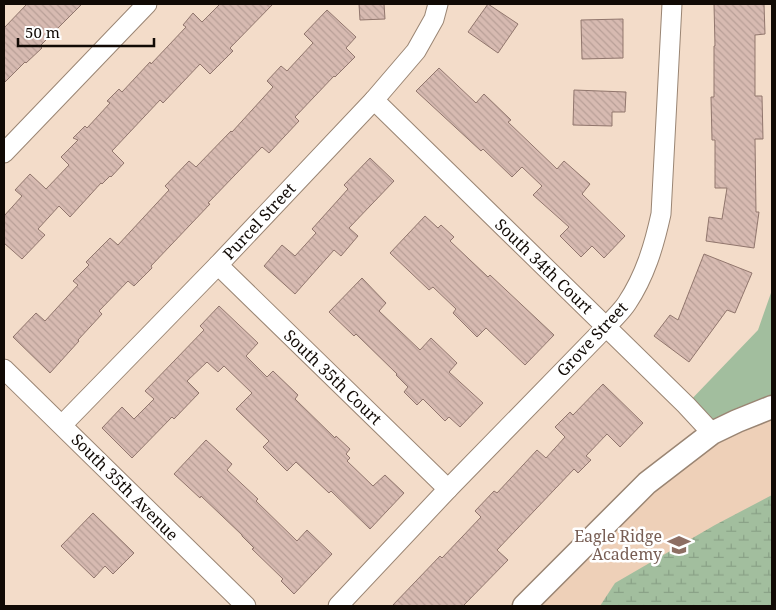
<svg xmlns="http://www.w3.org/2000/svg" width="776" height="610" font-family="'Noto Serif',serif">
  <defs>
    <pattern id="wetland-marsh" width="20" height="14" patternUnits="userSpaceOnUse" patternTransform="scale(1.25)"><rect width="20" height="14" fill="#a2be9e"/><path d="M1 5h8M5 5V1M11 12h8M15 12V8" fill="none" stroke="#8aa287"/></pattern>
    <pattern id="building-back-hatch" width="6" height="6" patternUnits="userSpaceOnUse" patternTransform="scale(1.25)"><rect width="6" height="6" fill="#d7bab1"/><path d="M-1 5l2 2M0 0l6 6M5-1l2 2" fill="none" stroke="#b89f97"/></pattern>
  </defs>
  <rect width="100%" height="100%" fill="#f3dcc9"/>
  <path fill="#eed0b8" d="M772,407V606H524L647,483Z"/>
  <path fill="url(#wetland-marsh)" d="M772,495V606H600L615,583L715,525Z"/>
  <path fill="#a2be9e" d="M772,290V407L712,433L686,405L758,330Z"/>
  <g fill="url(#building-back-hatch)" stroke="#91766d">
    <path d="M27,4H82L40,46L42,48L26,63L25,62L4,83V28Z"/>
    <path d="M220,4H273L230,48L233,51L210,74L200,64L163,103L160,100L112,151L124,163L111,177L110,176L102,184L101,183L70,217L59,206L38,229L45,235L22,259L4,243V216L22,196L15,190L30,174L46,189L69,165L61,157L78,140L73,138L85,126L87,128L110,103L107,101L119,89L122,92L150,62L151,64L186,27L183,25L193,13L202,22Z"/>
    <path d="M359,4H384L385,19L360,20Z"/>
    <path d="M488,4L518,24L498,53L468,32Z"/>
    <path d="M714,4H764L765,34L755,35V96H762L763,139H755L756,212H759L754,248L706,241L709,217L722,219L727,188H715V140H712L711,97H714V46H715Z"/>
    <path d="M327,10L356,37L346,48L355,57L335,77L334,76L295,117L299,121L269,153L262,147L208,203L210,204L151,266L152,268L134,286L128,281L99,311L102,314L78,340L79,341L50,373L13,337L36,313L45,321L78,285L73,281L89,265L86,262L110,238L118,245L169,190L165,186L189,161L196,167L231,131L232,132L273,87L267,81L281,66L287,71L313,43L304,34Z"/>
    <path d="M623,19V58L582,59L581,20Z"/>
    <path d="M439,68L476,103L484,94L511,120L508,122L557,169L564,161L590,184L582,194L625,236L604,258L592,246L581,257L560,236L569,227L533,195L542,186L522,167L512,177L483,149L481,151L416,91Z"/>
    <path d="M574,90L626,92L625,112H612V126L573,125Z"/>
    <path d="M370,158L394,181L349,228L358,236L341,256L334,250L295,294L264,266L282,245L295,256L316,233L312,229L348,189L344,185Z"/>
    <path d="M425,216L438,228L441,225L454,237L450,241L488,277L490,275L554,335L525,365L486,328L477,337L453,313L456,309L433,287L429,290L390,253Z"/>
    <path d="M704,254L752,273L735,313L727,310L689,362L654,336L670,315L678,320Z"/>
    <path d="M362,278L386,303L379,311L420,350L431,338L457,363L449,372L483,403L460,427L449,417L445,421L423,399L417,405L404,392L408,387L396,375L397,374L356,334L354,336L329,312Z"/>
    <path d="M219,306L258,343L246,356L267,377L273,371L298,395L295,399L335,438L336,436L350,449L346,454L350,458L347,461L373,486L385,475L404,493L370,529L331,491L329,493L296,462L287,471L263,447L269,441L236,409L252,393L224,366L218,372L207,362L187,381L199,393L174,419L172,417L132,458L102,428L122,407L134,419L154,399L145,391L204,330L200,326Z"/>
    <path d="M603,384L643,423L620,447L607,434L586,456L591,460L578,473L574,469L497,550L508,560L463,606H392L440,556L442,558L481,517L475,511L494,491L497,493L537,450L546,458L565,437L555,427L570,412L573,415Z"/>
    <path d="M206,440L232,464L227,470L258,499L256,501L297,541L307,530L332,554L294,594L281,581L283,579L252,549L254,548L242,536V535L201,496L200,498L174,474Z"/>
    <path d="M93,513L134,553L113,574L105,566L94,578L61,546Z"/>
  </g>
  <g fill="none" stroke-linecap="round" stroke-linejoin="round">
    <defs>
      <g id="minor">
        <path d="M374,100L686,405L712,433"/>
        <path d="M4,153L147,4"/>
        <path d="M218,265L448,489"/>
        <path d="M4,369L246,606"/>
        <path d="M62,425L218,265L374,100L416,51L434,19L438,4"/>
        <path d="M338,606L448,489L606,327C613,319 622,311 627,303C645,276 654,246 661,214L672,4"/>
      </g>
      <path id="tertiary" d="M524,606L647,483L712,433L737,421L772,407"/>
    </defs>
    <use href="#minor" stroke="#9a8573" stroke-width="21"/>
    <use href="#tertiary" stroke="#9a8573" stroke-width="25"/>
    <use href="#minor" stroke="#fff" stroke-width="19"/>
    <use href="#tertiary" stroke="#fff" stroke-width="22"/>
  </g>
  <defs>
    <symbol id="school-bare" viewBox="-9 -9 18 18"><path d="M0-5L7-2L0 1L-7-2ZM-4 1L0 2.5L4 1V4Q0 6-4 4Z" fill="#8d6e63" stroke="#fff" stroke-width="2.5" paint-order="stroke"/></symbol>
  </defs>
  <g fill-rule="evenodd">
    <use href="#school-bare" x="663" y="529" width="32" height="32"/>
  </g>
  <g text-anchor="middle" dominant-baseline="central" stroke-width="5" stroke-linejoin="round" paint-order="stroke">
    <g font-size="16" fill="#110a05" stroke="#fff">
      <text transform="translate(259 221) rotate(-47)">Purcel Street</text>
      <text transform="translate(544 266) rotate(44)">South 34th Court</text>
      <text transform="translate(592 339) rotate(-47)">Grove Street</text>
      <text transform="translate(333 377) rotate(44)">South 35th Court</text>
      <text transform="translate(125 487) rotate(45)">South 35th Avenue</text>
    </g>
    <g font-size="16" fill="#785e54" stroke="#fff" text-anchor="end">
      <text x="662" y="536">Eagle Ridge<tspan x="662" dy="18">Academy</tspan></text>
    </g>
  </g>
  <rect width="776" height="610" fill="none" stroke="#110a05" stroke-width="10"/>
  <path d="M18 38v8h136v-8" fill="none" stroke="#110a05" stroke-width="2.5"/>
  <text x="25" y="38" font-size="15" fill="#110a05" stroke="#ffffff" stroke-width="4" paint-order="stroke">50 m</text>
</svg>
